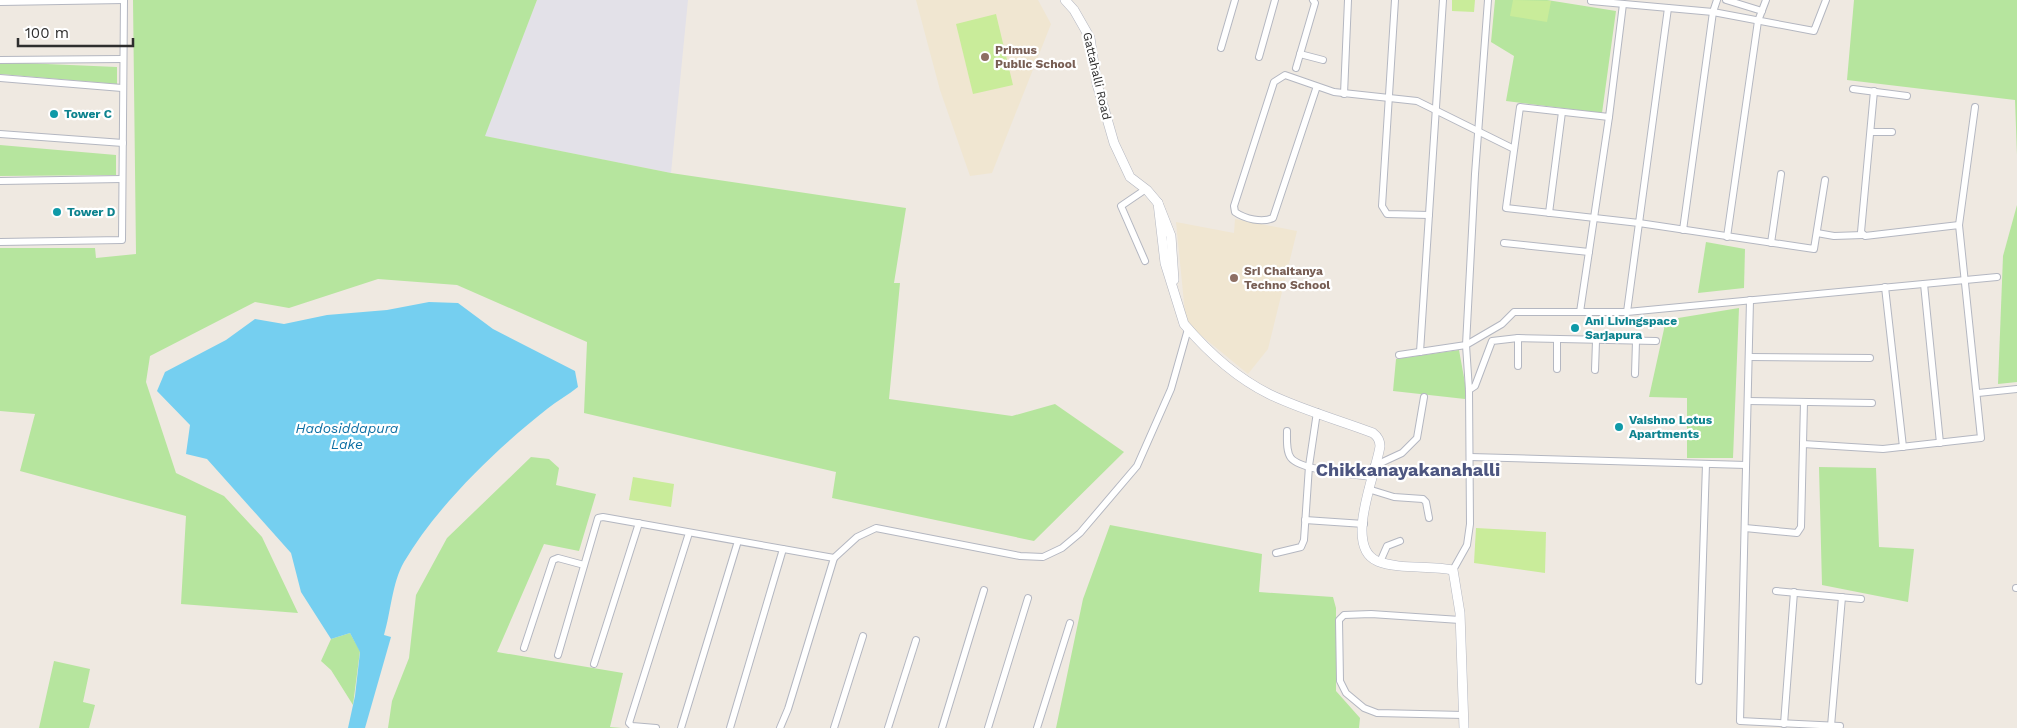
<svg xmlns="http://www.w3.org/2000/svg" width="2017" height="728" font-family="'Work Sans',sans-serif">
  <rect width="100%" height="100%" fill="#efe9e1"/>
  <path fill="#e3e1e8" d="M537,0H688L671,173L484,136Z"/>
  <g fill="#f0e6d1">
    <path d="M916,0H1038L1051,24L992,173L970,176L940,90Z"/>
    <path d="M1235,219L1297,231L1268,349L1248,374L1186,323L1176,222L1234,233Z"/>
  </g>
  <g fill="#b6e59e">
    <path d="M133,0H537L485,136L671,173L906,208L894,283H900L889,399L1012,416L1055,404L1124,452L1034,541L832,498L836,472L584,413L587,342L457,285L378,279L289,308L255,302L150,356L146,382L176,473L224,496L262,537L298,613L181,604L186,516L20,471L35,414L0,411V248H95L96,258L136,254Z"/>
    <path d="M1495,0H1547L1616,11L1602,113L1506,101L1514,56L1491,42Z"/>
    <path d="M1854,0H2017V155L2015,100L1847,80Z"/>
    <path d="M0,62L117,67V84L0,74Z"/>
    <path d="M0,145L116,155V175L0,176Z"/>
    <path d="M2017,205V382L1998,384L2003,256Z"/>
    <path d="M1706,242L1745,249L1744,288L1698,293Z"/>
    <path d="M1739,308L1733,458H1687V398L1649,397L1666,320Z"/>
    <path d="M1459,350L1467,394L1465,399L1393,391L1396,359Z"/>
    <path d="M531,457L549,459L559,468L556,485L596,494L579,551L544,544L497,652L623,673L610,727L622,728H388L392,701L409,658L416,595L447,538Z"/>
    <path d="M1819,467L1876,468L1879,547L1914,549L1908,602L1822,585Z"/>
    <path d="M1110,525L1262,554L1259,592L1333,597L1336,608V691L1360,718L1359,728H1056L1083,599Z"/>
    <path d="M350,633L360,651L353,705L331,670L321,661L331,639Z"/>
    <path d="M54,661L90,669L83,702L95,705L89,728H39Z"/>
  </g>
  <g fill="#c9ec9a">
    <path d="M1452,0H1475L1474,12L1452,11Z"/>
    <path d="M1513,0L1551,1L1547,22L1510,16Z"/>
    <path d="M996,14L1013,85L973,94L956,24Z"/>
    <path d="M633,477L674,484L671,507L629,500Z"/>
    <path d="M1476,528L1546,532L1545,573L1474,563Z"/>
  </g>
  <path fill="#75cff0" d="M429,302L458,303L493,329L575,371L578,387C568,395 557,401 547,409C496,449 437,506 404,562C392,583 391,612 384,635L391,637L365,728H348L355,696L360,652L350,633L331,639L301,592L291,553L207,459L186,454L190,425L157,391L165,372L226,340L255,319L284,324L327,315L387,310Z"/>
  <g fill="none" stroke-linecap="round" stroke-linejoin="round">
    <defs>
      <g id="street">
        <path d="M1395,0L1382,206L1387,214L1429,215"/>
        <path d="M1726,0L1762,11"/>
        <path d="M1591,1L1713,12L1814,31L1826,0"/>
        <path d="M0,2L124,0"/>
        <path d="M1623,4L1609,117L1520,107L1506,208L1639,223L1668,8"/>
        <path d="M1221,48L1235,0"/>
        <path d="M1300,54L1323,60"/>
        <path d="M1259,57L1275,0"/>
        <path d="M0,60L123,59"/>
        <path d="M1296,68L1315,3L1313,0"/>
        <path d="M0,78L122,88"/>
        <path d="M1317,86L1273,218C1262,223 1245,219 1235,212L1234,206L1274,82L1285,75L1334,92L1417,101L1514,149"/>
        <path d="M1853,89L1907,96"/>
        <path d="M1344,94L1348,0"/>
        <path d="M1871,132H1892"/>
        <path d="M0,134L123,143"/>
        <path d="M0,181L122,179"/>
        <path d="M1549,213L1562,112"/>
        <path d="M1959,225L1975,107"/>
        <path d="M1683,230L1713,12L1717,0"/>
        <path d="M1817,233L1834,236L1863,235"/>
        <path d="M1727,237L1758,21L1766,0"/>
        <path d="M0,242L122,240L124,0"/>
        <path d="M1504,243L1589,252"/>
        <path d="M1771,243L1781,174"/>
        <path d="M1145,261L1121,206L1146,189"/>
        <path d="M1924,284L1940,443"/>
        <path d="M1885,287L1903,447"/>
        <path d="M1750,300L1740,721L1840,726"/>
        <path d="M1580,312L1609,117"/>
        <path d="M1627,312L1639,223L1814,249L1825,180"/>
        <path d="M1518,338V366"/>
        <path d="M1420,352L1443,0"/>
        <path d="M1399,355L1466,345L1475,174L1488,0"/>
        <path d="M1749,357L1870,358"/>
        <path d="M1557,369V339"/>
        <path d="M1595,370L1596,341"/>
        <path d="M1635,374L1636,341"/>
        <path d="M1469,390L1475,386L1492,341L1518,338L1656,341"/>
        <path d="M1978,393L2017,389"/>
        <path d="M1748,401L1872,403"/>
        <path d="M1287,431C1287,439 1286,452 1291,458C1302,471 1354,474 1371,477"/>
        <path d="M1803,444L1883,449L1981,438L1959,225L1865,236L1861,232L1874,91"/>
        <path d="M1470,457L1746,465"/>
        <path d="M1374,466L1402,453L1417,438L1424,397"/>
        <path d="M1368,489L1394,497L1423,499L1426,502L1429,518"/>
        <path d="M1305,520L1364,524"/>
        <path d="M1745,528L1797,533L1801,527L1804,402"/>
        <path d="M1276,553L1301,547L1304,540L1309,466L1317,412"/>
        <path d="M1380,562L1387,546L1400,541"/>
        <path d="M1453,570L1467,545L1470,524L1469,390L1466,345L1502,324L1514,312H1627L1997,277"/>
        <path d="M2016,588H2017"/>
        <path d="M1776,591L1861,599"/>
        <path d="M1460,620L1371,614L1344,615L1339,620L1340,681L1346,693L1364,708L1377,713L1464,715"/>
        <path d="M524,648L553,560L558,558L584,565"/>
        <path d="M558,655L598,518L603,517L834,558"/>
        <path d="M594,664L639,523"/>
        <path d="M1699,681L1706,464"/>
        <path d="M1784,724L1794,592"/>
        <path d="M1831,726L1842,597"/>
        <path d="M656,728L632,726L629,723L689,533"/>
        <path d="M681,728L738,541"/>
        <path d="M730,728L783,549"/>
        <path d="M780,728L788,709L834,558L857,537L876,528L1020,556L1043,557L1062,548L1080,533L1137,466L1171,389L1188,329"/>
        <path d="M834,728L863,636"/>
        <path d="M888,728L916,640"/>
        <path d="M942,728L984,590"/>
        <path d="M988,728L1028,598"/>
        <path d="M1037,728L1070,623"/>
      </g>
      <g id="secondary">
        <path d="M1065,0L1074,10L1090,38L1097,84L1114,143L1130,177L1147,190L1158,203L1171,236L1174,280"/>
        <path d="M1158,203L1165,263L1184,324C1207,351 1237,378 1269,394C1302,410 1339,420 1373,433C1377,436 1380,440 1380,446C1377,471 1343,546 1377,561C1400,570 1429,565 1453,570L1460,613L1464,728"/>
      </g>
    </defs>
    <use href="#street" stroke="#b4b7c1" stroke-width="8"/>
    <use href="#secondary" stroke="#b4b7c1" stroke-width="10"/>
    <use href="#street" stroke="#fff" stroke-width="6"/>
    <use href="#secondary" stroke="#fff" stroke-width="9"/>
  </g>
  <g fill="#8d6e63" stroke="#fff" stroke-width="2">
    <circle cx="985" cy="57" r="5"/>
    <circle cx="1234" cy="278" r="5"/>
  </g>
  <g fill="#0f9aa8" stroke="#fff" stroke-width="2">
    <circle cx="54" cy="114" r="5"/>
    <circle cx="57" cy="212" r="5"/>
    <circle cx="1575" cy="328" r="5"/>
    <circle cx="1619" cy="427" r="5"/>
  </g>
  <g text-anchor="middle" dominant-baseline="central" stroke-width="4.5" stroke-linejoin="round" paint-order="stroke">
    <g font-size="12" font-weight="bold" fill="#785e54" stroke="#fff" text-anchor="start">
      <text x="995" y="50">Primus<tspan x="995" dy="14">Public School</tspan></text>
      <text x="1244" y="271">Sri Chaitanya<tspan x="1244" dy="14">Techno School</tspan></text>
    </g>
    <g font-size="12" fill="#2e2e2e" stroke="#fff">
      <text transform="translate(1097 76) rotate(77)">Gattahalli Road</text>
    </g>
    <g font-size="12" font-weight="bold" fill="#0d838f" stroke="#fff" text-anchor="start">
      <text x="64" y="114">Tower C</text>
      <text x="67" y="212">Tower D</text>
      <text x="1585" y="321">Ani Livingspace<tspan x="1585" dy="14">Sarjapura</tspan></text>
      <text x="1629" y="420">Vaishno Lotus<tspan x="1629" dy="14">Apartments</tspan></text>
    </g>
    <g font-size="14" font-style="italic" fill="#0d6fa3" stroke="#fff">
      <text x="347" y="428">Hadosiddapura<tspan x="347" dy="16">Lake</tspan></text>
    </g>
    <g font-size="18" font-weight="bold" fill="#4d5680" stroke="#fff">
      <text x="1408" y="469">Chikkanayakanahalli</text>
    </g>
  </g>
  <path d="M18 38v8h115v-8" fill="none" stroke="#2e2e2e" stroke-width="2.5"/>
  <text x="25" y="38" font-size="15" fill="#2e2e2e" stroke="#ffffff" stroke-width="4" paint-order="stroke">100 m</text>
</svg>
